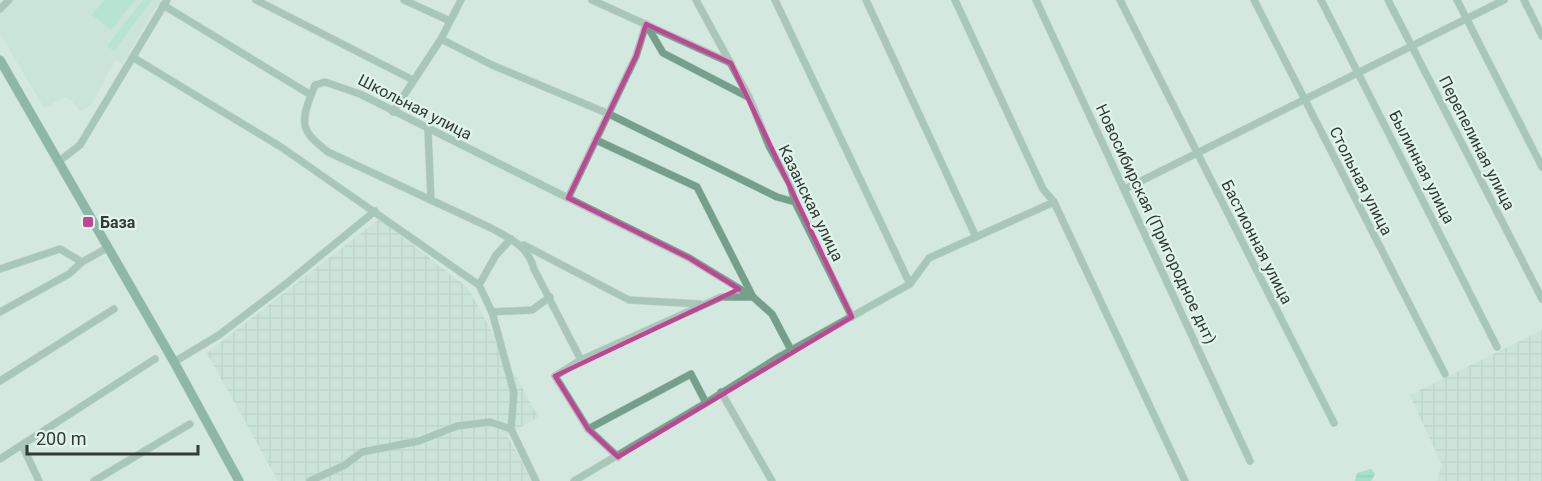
<svg xmlns="http://www.w3.org/2000/svg" width="1542" height="481" font-family="Roboto,sans-serif">
  <defs>
    <pattern id="industrial-grid" width="8" height="8" patternUnits="userSpaceOnUse" patternTransform="scale(1.5)"><rect width="8" height="8" fill="#c2dfd1"/><path d="M0 4h8M4 0v8" fill="none" stroke="#a7c0b4"/></pattern>
    <pattern id="water-rules" width="6" height="5" patternUnits="userSpaceOnUse" patternTransform="scale(1.5)"><rect width="6" height="5" fill="#67d8ab"/><path d="M0 2.5h6" fill="none" stroke="#55b08c"/></pattern>
  </defs>
  <rect width="100%" height="100%" fill="#d3e8de"/>
  <path fill="#c2dfd1" d="M12,0H160L122,64L115,59L92,104L80,111L72,101L65,97L44,108L0,33V15Z"/>
  <g fill="url(#industrial-grid)">
    <path d="M379,219L468,288L538,417L507,435L532,481H278L207,353Z"/>
    <path d="M1542,330V481H1437L1442,465L1410,395Z"/>
  </g>
  <g fill="#93e0be">
    <path d="M104,0H135L111,30L92,15Z"/>
    <path d="M143,0H152L114,51L107,46Z"/>
  </g>
  <path fill="url(#water-rules)" d="M1371,469L1375,474L1371,481H1355L1357,473Z"/>
  <g fill="none" stroke-linecap="round" stroke-linejoin="round">
    <defs>
      <g id="minor">
        <path d="M256,0L413,80"/>
        <path d="M404,0L450,21"/>
        <path d="M592,0L731,63"/>
        <path d="M696,0L750,99L769,146L790,184L795,202L852,317"/>
        <path d="M775,0L910,284"/>
        <path d="M866,0L976,237"/>
        <path d="M955,0L1043,189L1054,202L1185,481"/>
        <path d="M1036,0L1250,461"/>
        <path d="M1120,0L1334,423"/>
        <path d="M1254,0L1445,374"/>
        <path d="M1321,0L1497,347"/>
        <path d="M1388,0L1542,299"/>
        <path d="M1457,0L1542,167"/>
        <path d="M1524,0L1542,36"/>
        <path d="M163,5L311,95L315,85L325,82L360,94L568,198"/>
        <path d="M0,9L9,0"/>
        <path d="M646,24L636,56L568,198L689,258L753,297"/>
        <path d="M646,24L663,53L748,97"/>
        <path d="M441,39L492,65L609,114L777,197L795,202"/>
        <path d="M134,58L281,147L479,285L492,312L514,393L511,429"/>
        <path d="M311,95C299,126 303,132 328,152L491,228C511,239 528,246 534,269L581,360"/>
        <path d="M393,112L441,39L461,0"/>
        <path d="M428,130L431,200"/>
        <path d="M596,140L697,187L753,297L772,314L791,350"/>
        <path d="M58,162L80,145L167,0"/>
        <path d="M1125,189L1504,0"/>
        <path d="M524,245L629,300L700,304"/>
        <path d="M0,269L60,249L82,262"/>
        <path d="M479,285L496,255L511,239"/>
        <path d="M0,312L69,274L82,262L107,248"/>
        <path d="M492,312L532,310L550,297"/>
        <path d="M174,362L219,335L287,283L375,211"/>
        <path d="M0,381L114,309"/>
        <path d="M721,392L772,481"/>
        <path d="M706,403L779,357L910,284L929,258L1054,202"/>
        <path d="M22,445L39,481"/>
        <path d="M618,457L588,429L555,376L581,360L721,297H751"/>
        <path d="M0,459L155,359"/>
        <path d="M94,481L190,424"/>
        <path d="M310,481L345,465L362,452L419,441L457,426L490,422L511,429L536,481"/>
        <path d="M574,481L706,403L691,374L588,429"/>
      </g>
      <path id="secondary" d="M0,60L174,362L239,481"/>
    </defs>
    <use href="#minor" stroke="#b3c5bd" stroke-width="8"/>
    <use href="#secondary" stroke="#b3c5bd" stroke-width="10"/>
    <use href="#minor" stroke="#749f8b" stroke-width="7"/>
    <use href="#secondary" stroke="#387e62" stroke-width="9"/>
  </g>
  <path d="M0 0H1542V481H0ZM646,24L731,63L852,317L618,457L588,429L555,376L739,289L689,258L568,198L636,56Z" fill="#d3e8de" fill-opacity=".55" fill-rule="evenodd"/>
  <path fill="none" stroke="#c24595" stroke-width="4.5" stroke-linejoin="round" d="M646,24L731,63L852,317L618,457L588,429L555,376L739,289L689,258L568,198L636,56Z"/>
  <rect fill="#c24595" stroke="#e0f5eb" stroke-width="2" x="82" y="216" width="12" height="12" rx="3"/>
  <g text-anchor="middle" dominant-baseline="central" stroke-width="4.5" stroke-linejoin="round" paint-order="stroke">
    <g font-size="16" fill="#333b37" stroke="#e0f5eb">
      <text transform="translate(415 107) rotate(27)">Школьная улица</text>
      <text transform="translate(1477 143) rotate(63)">Перепелиная улица</text>
      <text transform="translate(1422 167) rotate(63)">Былинная улица</text>
      <text transform="translate(1361 181) rotate(63)">Стольная улица</text>
      <text transform="translate(811 203) rotate(64)">Казанская улица</text>
      <text transform="translate(1156 224) rotate(65)">Новосибирская (Пригородное днт)</text>
      <text transform="translate(1257 242) rotate(63)">Бастионная улица</text>
    </g>
    <g font-size="16" font-weight="bold" fill="#333b37" stroke="#e0f5eb" text-anchor="start">
      <text x="100" y="222">База</text>
    </g>
  </g>
  <path d="M27 445v9h171v-9" fill="none" stroke="#333b37" stroke-width="3"/>
  <text x="36" y="445" font-size="18" fill="#333b37" stroke="#e0f5eb" stroke-width="4.5" paint-order="stroke">200 m</text>
</svg>
